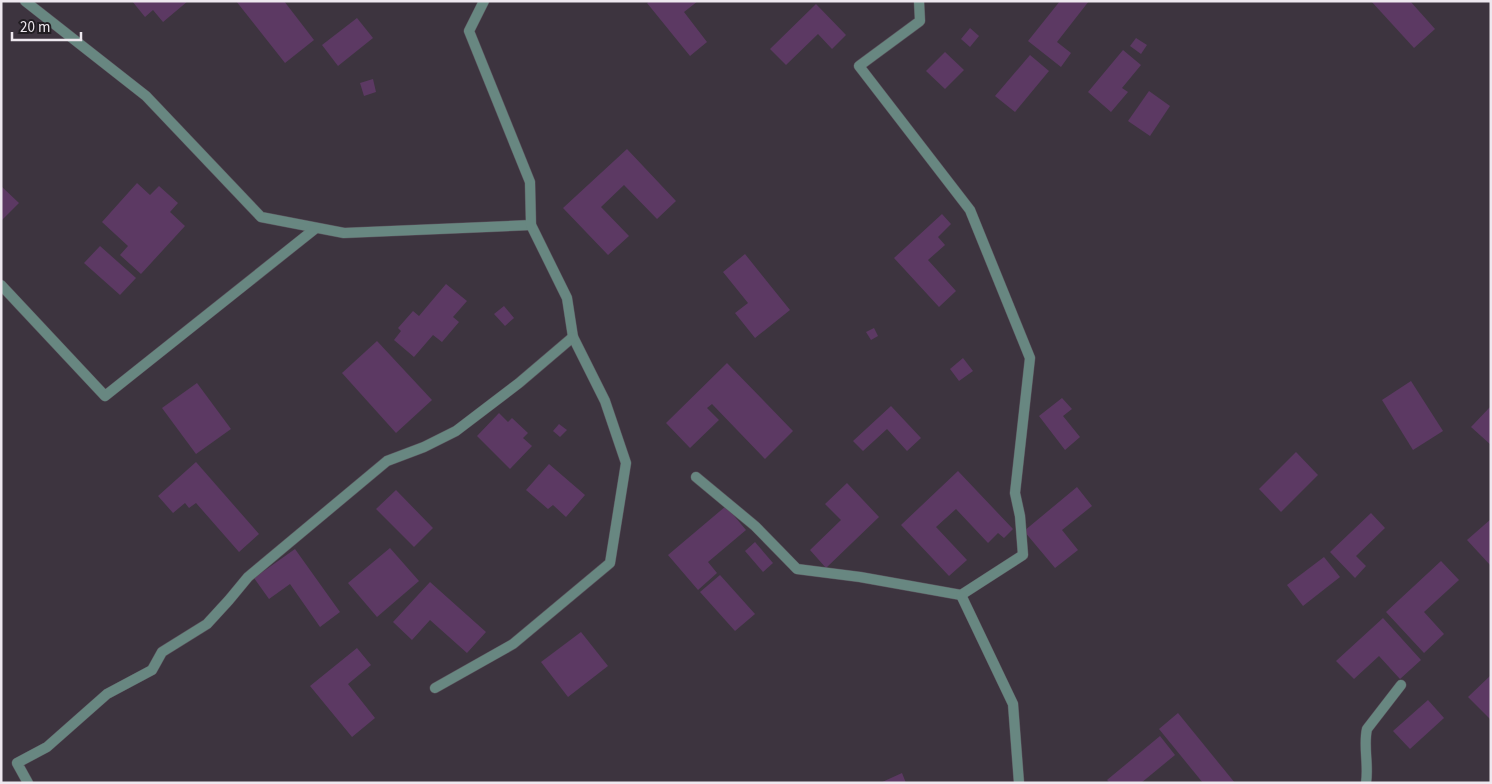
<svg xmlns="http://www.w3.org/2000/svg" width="1492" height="784" font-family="'Source Sans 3',sans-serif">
  <rect width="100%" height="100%" fill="#3d343f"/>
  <g fill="#5c3963">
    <path d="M132,1H188L163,22L153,10L145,17Z"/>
    <path d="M236,1H284L314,40L285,63Z"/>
    <path d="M650,1H698L684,12L707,42L690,56L647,3Z"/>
    <path d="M1060,1H1089L1057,42L1071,53L1061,67L1028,41Z"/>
    <path d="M1371,1H1410L1435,29L1414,48Z"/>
    <path d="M816,4L846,35L832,49L818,34L786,65L770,49Z"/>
    <path d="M357,18L373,38L338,66L322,45Z"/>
    <path d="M970,28L979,36L970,47L961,39Z"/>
    <path d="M1136,38L1147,45L1141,54L1130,46Z"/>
    <path d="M1123,50L1141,65L1122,88L1128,92L1111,112L1088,92Z"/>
    <path d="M945,52L964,70L945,89L926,71Z"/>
    <path d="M1030,55L1049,71L1015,112L995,96Z"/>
    <path d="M373,79L376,92L364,96L360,83Z"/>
    <path d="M1149,91L1170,106L1150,136L1128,121Z"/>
    <path d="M627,149L676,201L657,219L624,185L601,207L629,236L608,255L563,208Z"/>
    <path d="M137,183L150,195L159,186L178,203L170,212L185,226L141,274L120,255L128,246L102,222Z"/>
    <path d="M1,186L19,203L1,221Z"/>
    <path d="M942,214L951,224L938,237L945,245L928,260L956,291L939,307L894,258Z"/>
    <path d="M100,246L136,278L120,295L84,263Z"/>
    <path d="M745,254L790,310L755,338L735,313L748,303L723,272Z"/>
    <path d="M446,284L467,301L453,317L459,322L442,342L433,335L414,357L394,340L401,331L398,328L413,311L419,316Z"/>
    <path d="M504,306L514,318L505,326L494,314Z"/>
    <path d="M874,328L878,336L871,340L866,332Z"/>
    <path d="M377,341L432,400L396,433L342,373Z"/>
    <path d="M963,358L973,371L959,381L950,369Z"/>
    <path d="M727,363L793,431L765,459L712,404L707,408L719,420L690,448L666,423Z"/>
    <path d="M1411,381L1443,431L1413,450L1382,400Z"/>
    <path d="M197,383L231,429L196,454L162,408Z"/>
    <path d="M1062,398L1072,409L1063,416L1080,437L1065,450L1039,416Z"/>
    <path d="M891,406L921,438L907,451L887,429L863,451L853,441Z"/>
    <path d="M1491,406V445L1471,427Z"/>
    <path d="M499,413L508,422L512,418L528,433L523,438L532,446L510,469L477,436Z"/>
    <path d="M559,424L567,430L560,437L553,431Z"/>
    <path d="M1296,452L1318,475L1281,512L1259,489Z"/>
    <path d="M196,462L259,534L239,552L196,503L189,508L185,503L173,513L158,496Z"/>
    <path d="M549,464L585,495L566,517L553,505L548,509L526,490Z"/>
    <path d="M958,471L1013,529L1004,538L998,533L988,543L956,509L936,527L967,560L949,576L901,525Z"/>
    <path d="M847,483L879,517L826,568L810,550L841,520L825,504Z"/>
    <path d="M1077,487L1092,506L1062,530L1078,550L1055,568L1024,531Z"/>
    <path d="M396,490L433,528L414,547L376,509Z"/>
    <path d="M726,506L746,530L708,562L717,573L698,590L668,555Z"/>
    <path d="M1371,513L1385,528L1356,556L1366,566L1355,578L1330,552Z"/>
    <path d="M1491,519V566L1467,540Z"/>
    <path d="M755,542L773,563L763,572L745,551Z"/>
    <path d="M390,548L419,581L377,617L348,583Z"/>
    <path d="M295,549L340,612L320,627L290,584L269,599L254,578Z"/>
    <path d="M1324,557L1340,577L1303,606L1287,585Z"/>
    <path d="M1441,561L1459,580L1424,612L1444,634L1424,653L1386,612Z"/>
    <path d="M720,575L755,614L735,631L700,592Z"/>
    <path d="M430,582L486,632L467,653L430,620L412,640L393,622Z"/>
    <path d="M1383,618L1421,660L1400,679L1379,656L1354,679L1336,661Z"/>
    <path d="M581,632L608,666L568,697L541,662Z"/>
    <path d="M357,648L371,665L348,684L375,718L352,737L310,686Z"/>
    <path d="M1491,675V720L1468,697Z"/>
    <path d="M1428,700L1444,718L1410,749L1393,731Z"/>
    <path d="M1178,713L1235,783H1203L1159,729Z"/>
    <path d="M1160,736L1175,755L1141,783H1110L1107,780Z"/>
    <path d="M902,773L906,783H880Z"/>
  </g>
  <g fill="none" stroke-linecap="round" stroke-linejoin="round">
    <defs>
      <g id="street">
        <path d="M25,1L146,96L261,217L344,233L531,225"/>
        <path d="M1,285L105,396L316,228"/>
        <path d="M696,477L755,526L797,569L860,577L961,595L1023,555L1020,516L1015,493L1030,358L970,210L859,66L920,21L919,1"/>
        <path d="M961,595L1013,704L1019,783"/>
        <path d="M435,688L513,644L610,563L626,463L605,401L573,337L567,298L531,225L530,182L469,31L484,1"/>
        <path d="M28,783L17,763L47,747L107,694L152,670L162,652L207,624L229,600L248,577L387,461L424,447L456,431L519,383L573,337"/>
        <path d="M1366,783C1369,765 1363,746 1367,729L1401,685"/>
      </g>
    </defs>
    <use href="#street" stroke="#59515b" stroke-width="11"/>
    <use href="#street" stroke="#688781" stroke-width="10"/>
  </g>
  <rect width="1492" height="784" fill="none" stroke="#eee8ef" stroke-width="5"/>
  <path d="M12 32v8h69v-8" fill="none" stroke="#eee8ef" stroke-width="2.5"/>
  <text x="20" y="32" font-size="15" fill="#eee8ef" stroke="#211d22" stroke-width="4" paint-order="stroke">20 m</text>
</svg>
